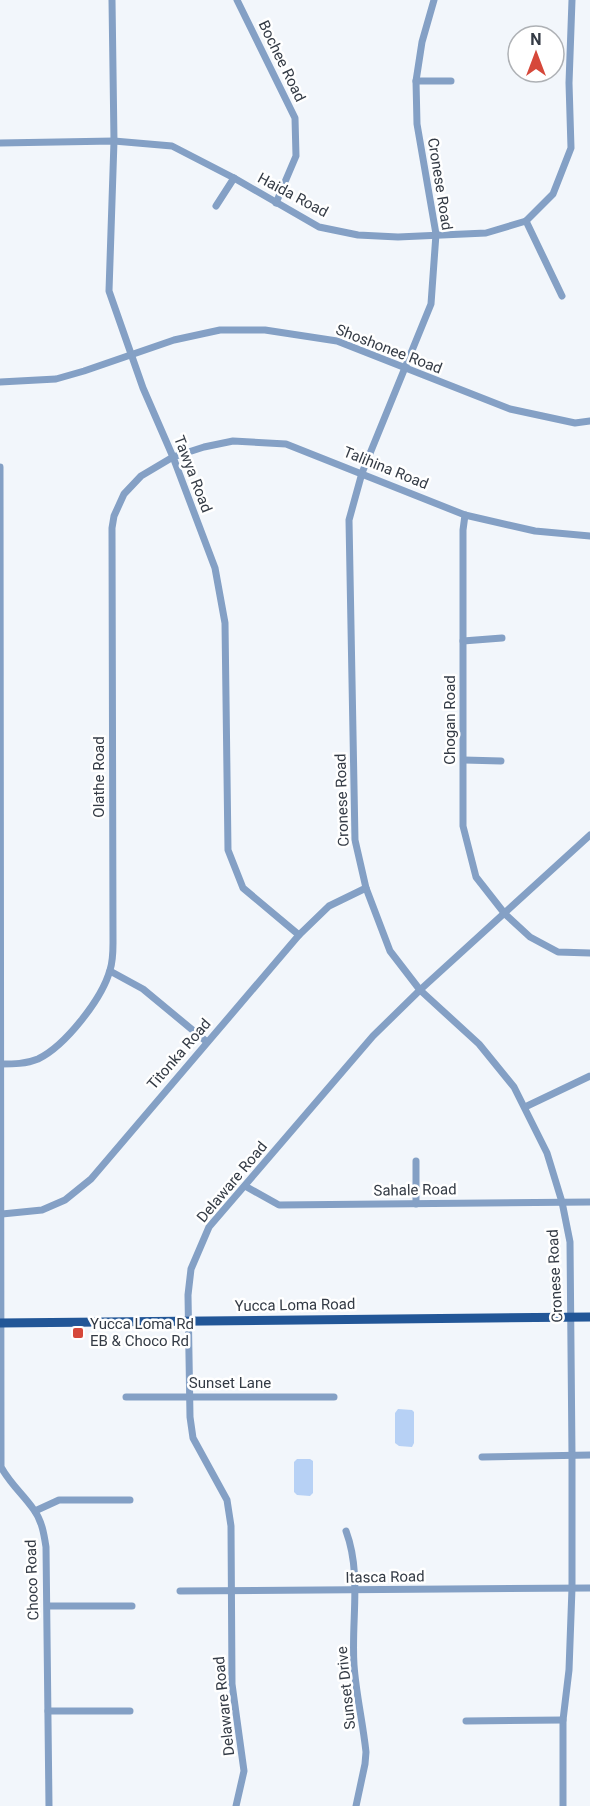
<svg xmlns="http://www.w3.org/2000/svg" width="590" height="1806" font-family="Roboto,sans-serif">
  <rect width="100%" height="100%" fill="#f2f6fb"/>
  <g fill="#b7d1f5">
    <path d="M398,1409L412,1410L414,1412V1443L412,1447L399,1446L395,1443V1413Z"/>
    <path d="M297,1459H310L313,1461V1493L310,1496L297,1495L294,1492V1462Z"/>
  </g>
  <g fill="none" stroke-linecap="round" stroke-linejoin="round">
    <g stroke="#84a0c5" stroke-width="7">
      <path d="M112,0L114,141L109,291L143,388L173,457L215,568L225,623L228,850L243,888L299,935"/>
      <path d="M237,0L295,118L296,156L276,203"/>
      <path d="M434,0L422,42L416,81L417,124L436,234L431,304L362,473L349,520L355,840L366,888L390,951L420,990L479,1044L514,1087L547,1153L562,1202L570,1242L572,1455V1588L569,1670L563,1720V1806"/>
      <path d="M416,81H451"/>
      <path d="M0,143L114,141L172,146L234,178L319,227L358,235L398,237L486,233L526,221L553,194L571,148L569,83L572,0"/>
      <path d="M216,206L234,178"/>
      <path d="M526,221L562,296"/>
      <path d="M0,382L56,379L84,371L174,340L220,330H265L337,341L510,409L575,423L590,421"/>
      <path d="M0,467L1,1467C11,1485 23,1494 34,1510C42,1521 44,1534 46,1547L49,1806"/>
      <path d="M465,515L463,530V826L476,877L505,914L530,937L558,952L590,953"/>
      <path d="M463,641L502,638"/>
      <path d="M464,760L501,761"/>
      <path d="M110,971L143,989L207,1042"/>
      <path d="M1,1064C13,1064 26,1064 38,1059C65,1046 102,999 110,970C113,961 113,952 113,943L112,528L114,516L124,494L141,476L173,457L204,447L233,441L286,444L465,515L535,531L590,536"/>
      <path d="M525,1107L590,1076"/>
      <path d="M416,1161V1204"/>
      <path d="M245,1186L279,1205L590,1202"/>
      <path d="M2,1214L42,1210L65,1200L91,1179L299,935L329,906L366,888"/>
      <path d="M126,1397H334"/>
      <path d="M482,1457L590,1455"/>
      <path d="M35,1511L59,1500H130"/>
      <path d="M346,1531C362,1574 351,1620 354,1665C356,1694 363,1723 366,1752L365,1764L356,1806"/>
      <path d="M180,1591L590,1588"/>
      <path d="M48,1606H132"/>
      <path d="M48,1711H130"/>
      <path d="M466,1721L563,1720"/>
      <path d="M236,1806L244,1771L232,1684L231,1526L227,1500L193,1438L190,1417L188,1295L191,1269L209,1227L373,1036L420,990L590,835"/>
    </g>
    <path stroke="#225697" stroke-width="9" d="M0,1323L590,1317"/>
  </g>
  <rect fill="#d6483a" stroke="#fff" stroke-width="2" x="72" y="1327" width="12" height="12" rx="3"/>
  <g text-anchor="middle" dominant-baseline="central" stroke-width="5" stroke-linejoin="round" paint-order="stroke">
    <g font-size="15" fill="#343b45" stroke="#fff">
      <text transform="translate(282 61) rotate(64)">Bochee Road</text>
      <text transform="translate(440 184) rotate(81)">Cronese Road</text>
      <text transform="translate(293 195) rotate(28)">Haida Road</text>
      <text transform="translate(389 349) rotate(21)">Shoshonee Road</text>
      <text transform="translate(386 468) rotate(22)">Talihina Road</text>
      <text transform="translate(193 474) rotate(69)">Tawya Road</text>
      <text transform="translate(450 720) rotate(-90)">Chogan Road</text>
      <text transform="translate(99 777) rotate(-90)">Olathe Road</text>
      <text transform="translate(342 800) rotate(-92)">Cronese Road</text>
      <text transform="translate(179 1054) rotate(-49)">Titonka Road</text>
      <text transform="translate(232 1182) rotate(-50)">Delaware Road</text>
      <text transform="translate(415 1190) rotate(-1)">Sahale Road</text>
      <text transform="translate(555 1276) rotate(-93)">Cronese Road</text>
      <text transform="translate(295 1305) rotate(-1)">Yucca Loma Road</text>
      <text x="230" y="1383">Sunset Lane</text>
      <text transform="translate(385 1577) rotate(-1)">Itasca Road</text>
      <text transform="translate(32 1580) rotate(-92)">Choco Road</text>
      <text transform="translate(346 1688) rotate(-96)">Sunset Drive</text>
      <text transform="translate(224 1706) rotate(-96)">Delaware Road</text>
    </g>
    <g font-size="15" fill="#343b45" stroke="#fff" text-anchor="start">
      <text x="90" y="1324">Yucca Loma Rd<tspan x="90" dy="17">EB &amp; Choco Rd</tspan></text>
    </g>
  </g>
  <g transform="translate(536 54)"><circle r="28" fill="#ffffff" stroke="#aeb1b5" stroke-width="1.5"/>
  <path d="M0-4.5L10 22L0 15L-10 22Z" fill="#d6483a"/>
  <text y="-9" font-size="16" font-weight="bold" text-anchor="middle" fill="#343b45">N</text>
  </g>
</svg>
